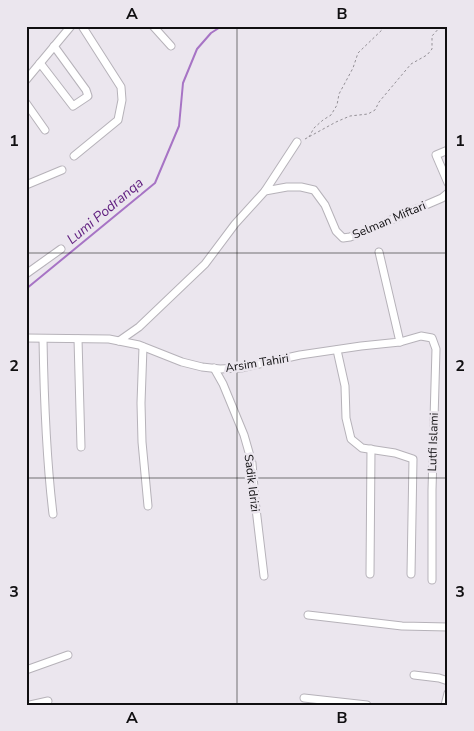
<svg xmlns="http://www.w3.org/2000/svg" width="474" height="731" font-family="'Nunito Sans',sans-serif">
  <rect width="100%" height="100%" fill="#ebe6ee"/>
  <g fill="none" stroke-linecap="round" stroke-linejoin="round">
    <path stroke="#a774c5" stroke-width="2" d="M26,289L155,183L179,126L183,83L197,49L211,33L222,26"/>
    <defs>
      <g id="minor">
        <path d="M153,26L171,46"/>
        <path d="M40,63L73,106L88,96L86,90L54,46"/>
        <path d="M26,80L71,26"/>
        <path d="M26,103L45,130"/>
        <path d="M448,150L436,155L448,183"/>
        <path d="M74,156L118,120L122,100L121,87L82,26"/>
        <path d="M26,185L62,170"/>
        <path d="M265,191L297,142"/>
        <path d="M26,274L61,249"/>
        <path d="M26,338L109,339L139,345L182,362L202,367L220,369L241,368L300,355L361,346L400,342L379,252"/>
        <path d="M43,339C44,398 46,456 53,514"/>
        <path d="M78,339L81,447"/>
        <path d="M119,341L139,327L205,264L235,224L265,191L287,187H301L314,190L325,205L336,231L343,238L350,237L377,226L442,198L448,193"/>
        <path d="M400,342L421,336L432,338L436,349L432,490V580"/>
        <path d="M143,347L141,403L142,442L148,506"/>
        <path d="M337,350L345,386L346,418L351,439L362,448L395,453L413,459L411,574"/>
        <path d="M214,368L223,384L244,435L252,463L255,500L264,576"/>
        <path d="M370,574L371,449"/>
        <path d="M308,615L402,626L448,627"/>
        <path d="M26,670L68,655"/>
        <path d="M414,675L439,678L448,681"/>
        <path d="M304,698L367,705"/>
        <path d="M30,705L48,701"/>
        <path d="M445,705L448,693"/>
      </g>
    </defs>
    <use href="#minor" stroke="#b6b2b9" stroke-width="9"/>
    <g stroke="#949096" stroke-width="1" stroke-dasharray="2.5 2.5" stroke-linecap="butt">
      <path d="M309,137L314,128L323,120L331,115L337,105L339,94L353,68L358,53L386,26"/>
      <path d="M305,139L336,122L350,116L368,114L375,110L379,102L411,64L427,55L432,49V36L441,26"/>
    </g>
    <use href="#minor" stroke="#fff" stroke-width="7"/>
  </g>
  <path fill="none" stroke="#100f11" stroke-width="1" stroke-opacity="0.55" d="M237,26V705M26,253H448M26,478H448"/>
  <g text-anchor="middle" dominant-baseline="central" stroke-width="5" stroke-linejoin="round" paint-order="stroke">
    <g font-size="12" fill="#100f11" stroke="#ebe6ee">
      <text transform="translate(389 220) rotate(-23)">Selman Miftari</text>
      <text transform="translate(257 363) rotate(-9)">Arsim Tahiri</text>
      <text transform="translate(433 442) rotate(-88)">Lutfi Islami</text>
      <text transform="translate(252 483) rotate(83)">Sadik Idrizi</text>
    </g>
    <g font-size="14" font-style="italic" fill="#5e1c7e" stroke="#ebe6ee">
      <text transform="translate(105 211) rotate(-40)">Lumi Podranqa</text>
    </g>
  </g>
  <rect width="474" height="731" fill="none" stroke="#ebe6ee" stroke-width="55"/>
  <rect x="28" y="28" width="418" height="676" fill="none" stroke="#100f11" stroke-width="2"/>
  <g font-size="16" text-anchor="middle" font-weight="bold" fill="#100f11">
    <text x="132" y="19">A</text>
    <text x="342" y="19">B</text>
    <text x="14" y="146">1</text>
    <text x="460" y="146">1</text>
    <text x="14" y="371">2</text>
    <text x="460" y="371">2</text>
    <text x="14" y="597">3</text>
    <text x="460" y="597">3</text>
    <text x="132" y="723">A</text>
    <text x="342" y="723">B</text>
  </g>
</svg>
